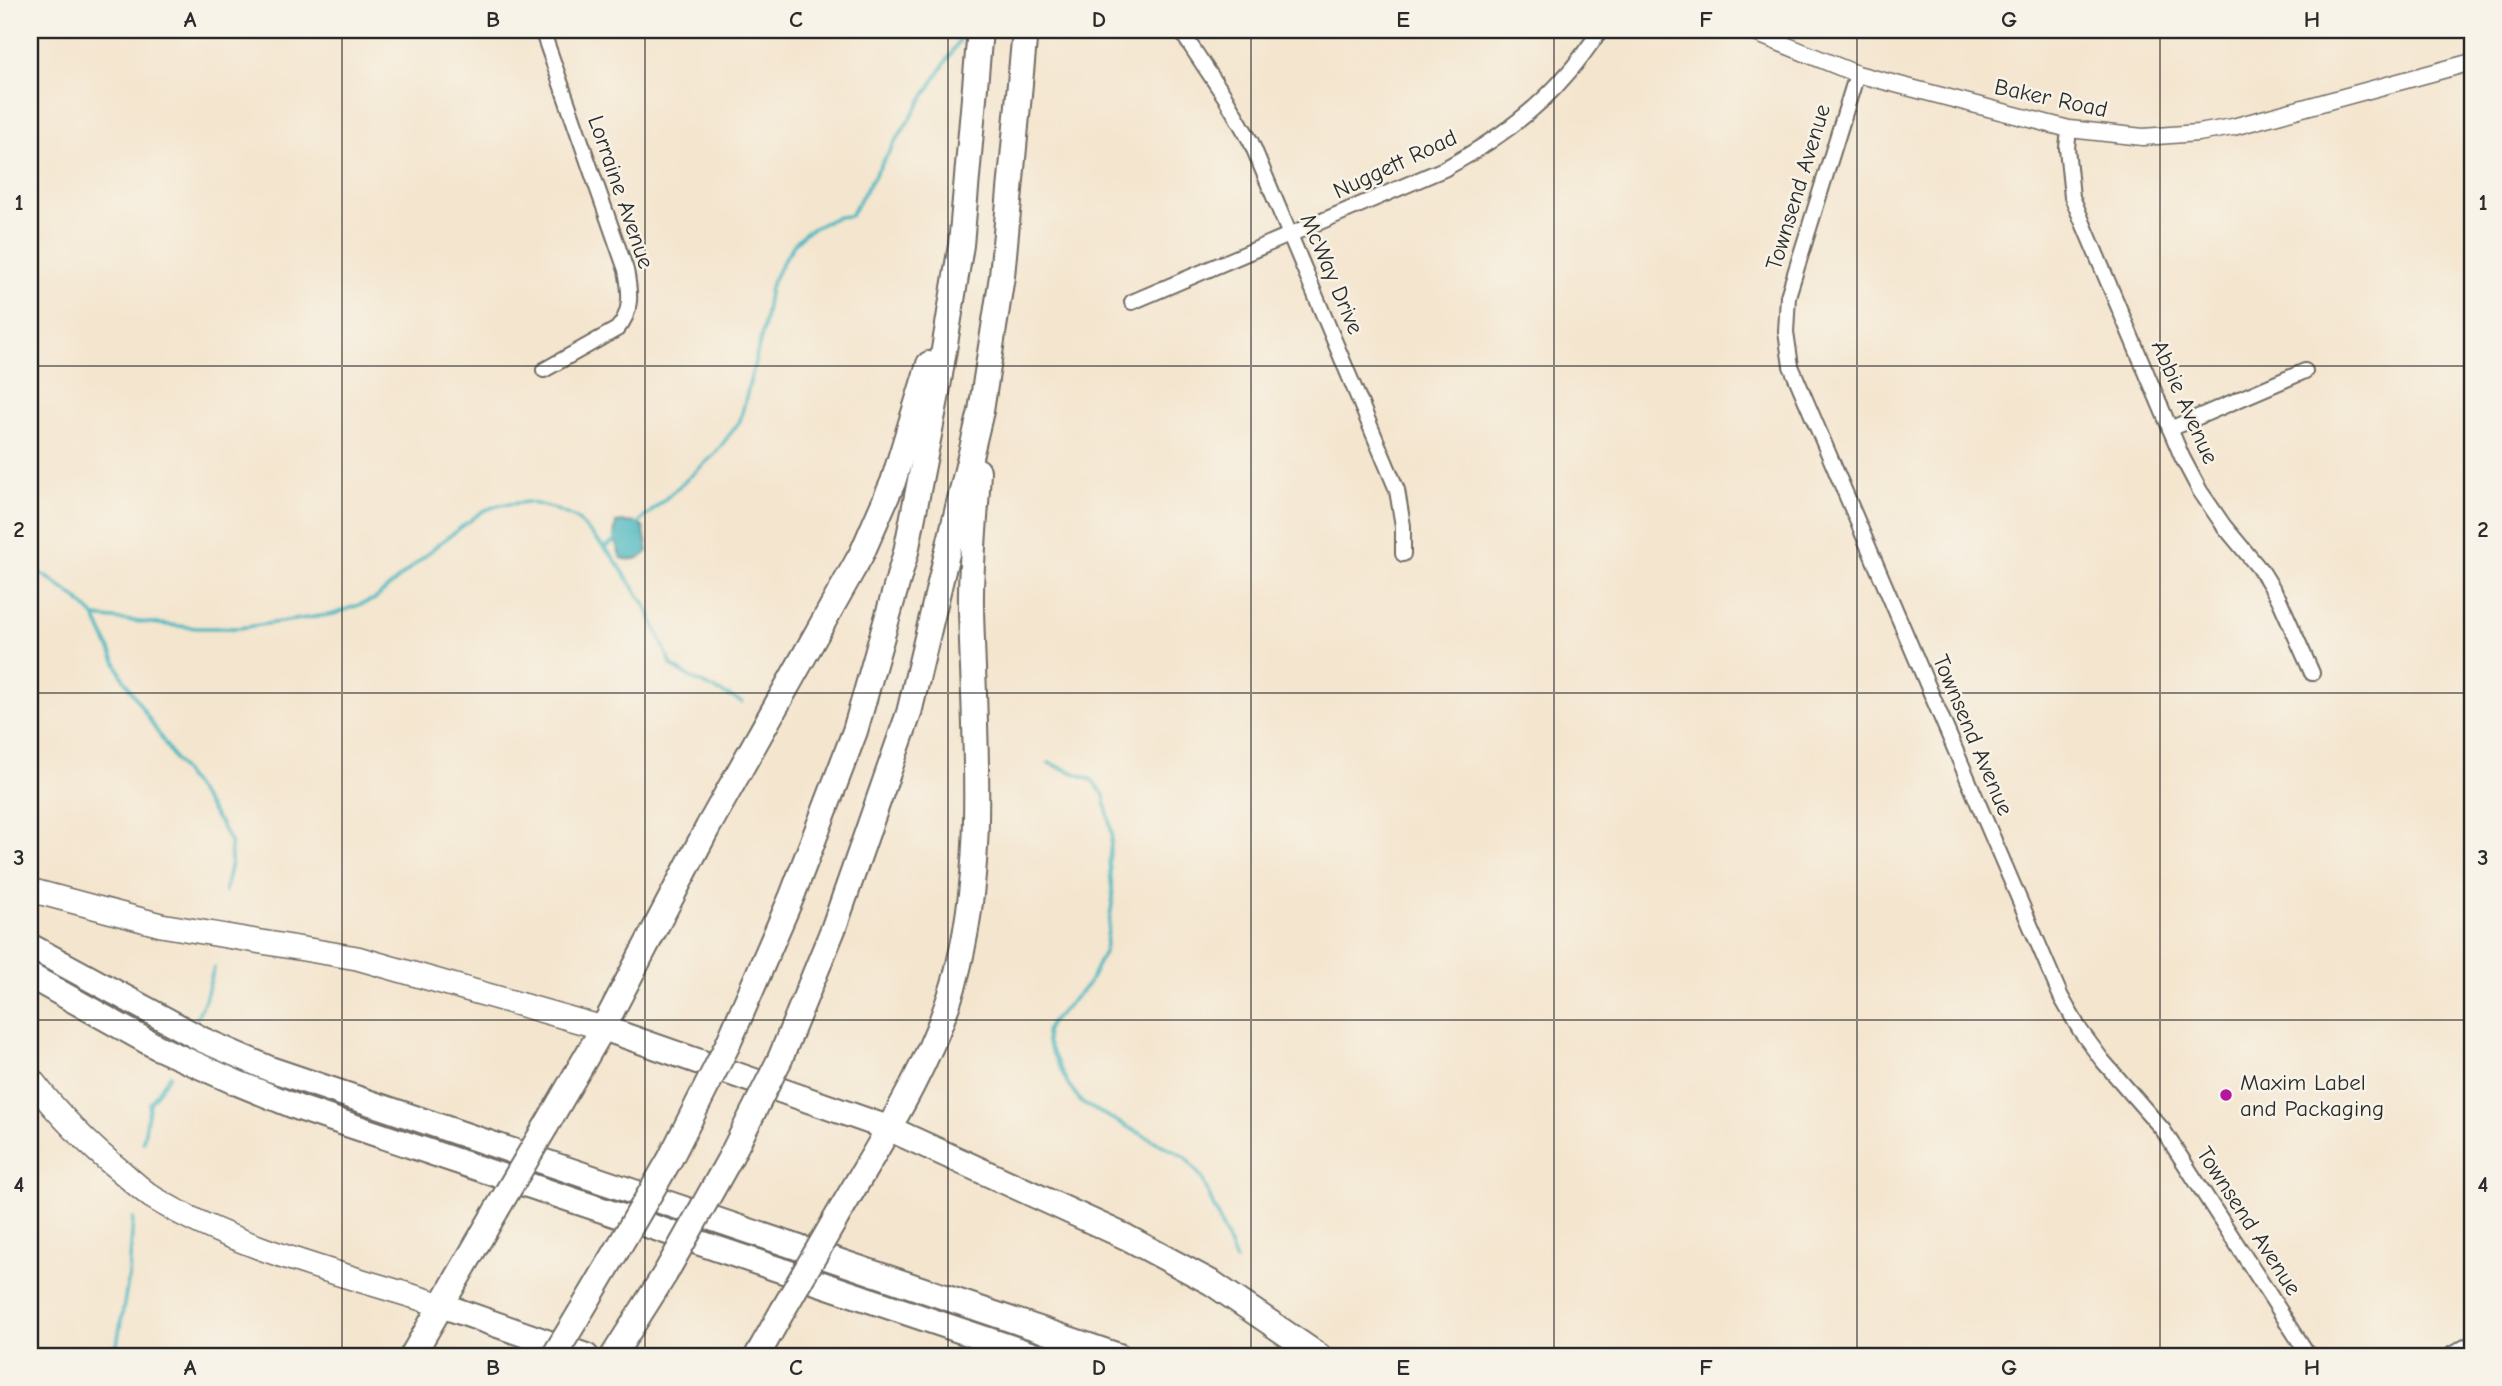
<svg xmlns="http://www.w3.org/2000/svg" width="2502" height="1386" font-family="'Comic Neue',sans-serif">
  <rect width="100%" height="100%" fill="#f7f3e8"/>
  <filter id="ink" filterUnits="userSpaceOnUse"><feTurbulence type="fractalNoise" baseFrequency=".0143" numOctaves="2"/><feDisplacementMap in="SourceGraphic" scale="14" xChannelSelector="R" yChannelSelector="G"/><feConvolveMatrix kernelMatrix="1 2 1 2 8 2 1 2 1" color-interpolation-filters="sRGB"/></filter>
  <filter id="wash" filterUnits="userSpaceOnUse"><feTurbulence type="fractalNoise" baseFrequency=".00686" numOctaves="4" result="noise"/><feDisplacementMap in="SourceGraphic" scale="28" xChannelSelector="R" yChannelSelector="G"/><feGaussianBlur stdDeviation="1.57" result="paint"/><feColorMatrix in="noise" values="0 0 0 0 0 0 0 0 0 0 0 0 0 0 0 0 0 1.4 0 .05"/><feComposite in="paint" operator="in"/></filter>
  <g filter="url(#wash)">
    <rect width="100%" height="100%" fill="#f4e5ce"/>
    <path fill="#48b7c0" stroke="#3a7176" stroke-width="2" d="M625,522L637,523L643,527L648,551C641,560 631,561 621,558L614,536L616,523Z"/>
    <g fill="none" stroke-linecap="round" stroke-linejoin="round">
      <g stroke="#48b7c0" stroke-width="3.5">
        <path d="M635,526L714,455L740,421L763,330L770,287L782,263L795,243L806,232L822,224L837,217L850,216L892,147L966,30"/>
        <path d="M604,548L617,539"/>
        <path d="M30,569L47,577L76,598L95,617L197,628H239L334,614L375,599L440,543L483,511L499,505L528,502L552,508L576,518L613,557L646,606L672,666L695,680L742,702"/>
        <path d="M95,617L123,678L176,761L220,823L230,842L231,862L225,891"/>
        <path d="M1049,763L1092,780L1104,795L1112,834L1109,862L1113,897L1105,950L1089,983L1050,1024L1046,1032L1047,1042L1068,1084L1082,1103L1185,1157L1202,1178L1236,1261"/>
        <path d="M196,1019L205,1000L214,968"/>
        <path d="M143,1142L150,1103L170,1075"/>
        <path d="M115,1356L129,1275L133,1218"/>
        <path d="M1789,1356L1817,1346H1880"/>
      </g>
    </g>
  </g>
  <g filter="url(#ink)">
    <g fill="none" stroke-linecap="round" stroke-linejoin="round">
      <defs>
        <g id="minor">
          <path d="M542,30L626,270C630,291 633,312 617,329L544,370"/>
          <path d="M1177,30L1183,34L1225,97L1251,142L1397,490L1403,526V554"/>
          <path d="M1857,74L1788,296L1786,332L1791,366L2061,997L2080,1030L2102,1060L2163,1130L2309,1356"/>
          <path d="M2069,129L2067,148L2072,197L2182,457L2200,491L2224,526L2263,573L2279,599L2312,673"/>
          <path d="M1132,302L1444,169C1490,144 1534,114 1568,73C1580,60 1590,44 1601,30"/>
          <path d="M2170,429L2305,371"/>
        </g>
        <path id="tertiary" d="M1748,30L1857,74L2069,129L2143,137L2198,133L2233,127L2472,62"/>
        <path id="secondary" d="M2454,1356L2472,1346"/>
        <g id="trunk">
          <path d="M30,890L161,925L357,958L603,1028"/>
          <path d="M30,1078C57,1113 88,1145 123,1173C132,1181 142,1190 152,1197C236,1249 347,1275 441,1305"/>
        </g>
        <g id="motorway">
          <path d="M30,946L203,1040L270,1069L1119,1356"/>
          <path d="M30,976L159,1048L235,1082L299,1108L1036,1356"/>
          <path d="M603,1028L888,1128L1126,1237L1212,1283L1319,1356"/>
          <path d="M728,1044L792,896L855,731L906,552L936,399L961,245L980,30"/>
          <path d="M780,1059L834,927L909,713L981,411L1002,276L1025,30"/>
          <path d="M546,1126L603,1028L708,827L862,553L893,482L929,364"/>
          <path d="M835,1220C879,1144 929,1069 954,984C988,861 974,735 971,609C970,563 976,517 978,471"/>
          <path d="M441,1305L586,1356"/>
          <path d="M580,1313L616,1252"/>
          <path d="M412,1356L496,1211"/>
          <path d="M613,1356L665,1274"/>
          <path d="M757,1356L783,1310"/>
        </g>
      </defs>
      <use href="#minor" stroke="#716c64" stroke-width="18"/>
      <use href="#tertiary" stroke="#716c64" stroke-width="19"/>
      <use href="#secondary" stroke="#716c64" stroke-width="23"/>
      <use href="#trunk" stroke="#716c64" stroke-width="26"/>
      <use href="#motorway" stroke="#716c64" stroke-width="28"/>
      <use href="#minor" stroke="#fff" stroke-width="14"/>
      <use href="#tertiary" stroke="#fff" stroke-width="16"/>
      <use href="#secondary" stroke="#fff" stroke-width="19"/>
      <use href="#trunk" stroke="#fff" stroke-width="23"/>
      <use href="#motorway" stroke="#fff" stroke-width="24"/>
      <defs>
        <g id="motorway-bridge">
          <path d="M496,1211L546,1126"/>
          <path d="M616,1252L670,1159L728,1044"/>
          <path d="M665,1274L729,1160L780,1059"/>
          <path d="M783,1310L835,1220"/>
          <path d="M554,1356L580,1313"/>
        </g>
      </defs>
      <use href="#motorway-bridge" stroke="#716c64" stroke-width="28" stroke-linecap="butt"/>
      <use href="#motorway-bridge" stroke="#fff" stroke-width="24"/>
    </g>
  </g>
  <path fill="none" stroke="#2b2b2b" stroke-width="2" stroke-opacity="0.55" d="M342,30V1356M645,30V1356M948,30V1356M1251,30V1356M1554,30V1356M1857,30V1356M2160,30V1356M30,366H2472M30,693H2472M30,1020H2472"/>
  <circle fill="#b5179e" stroke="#f7f3e8" stroke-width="2.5" cx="2226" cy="1095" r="7"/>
  <g text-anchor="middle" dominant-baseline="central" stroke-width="5" stroke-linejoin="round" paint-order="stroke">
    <g font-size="23" fill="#2b2b2b" stroke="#f7f3e8">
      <text transform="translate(2051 98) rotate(12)">Baker Road</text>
      <text transform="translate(1395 164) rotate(-25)">Nuggett Road</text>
      <text transform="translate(1798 187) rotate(-73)">Townsend Avenue</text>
      <text transform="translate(621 192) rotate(71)">Lorraine Avenue</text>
      <text transform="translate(1332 274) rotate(67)">McWay Drive</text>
      <text transform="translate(2185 402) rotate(66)">Abbie Avenue</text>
      <text transform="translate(1973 735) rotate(67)">Townsend Avenue</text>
      <text transform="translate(2249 1221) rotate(57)">Townsend Avenue</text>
    </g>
    <g font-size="23" fill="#2b2b2b" stroke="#f7f3e8" text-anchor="start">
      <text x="2240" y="1082">Maxim Label<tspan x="2240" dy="26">and Packaging</tspan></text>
    </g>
  </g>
  <rect width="2502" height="1386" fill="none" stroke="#f7f3e8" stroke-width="77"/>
  <rect x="38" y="38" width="2426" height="1310" fill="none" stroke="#2b2b2b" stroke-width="2.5"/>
  <g font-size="23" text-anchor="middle" font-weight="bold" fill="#2b2b2b">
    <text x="190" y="27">A</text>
    <text x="493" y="27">B</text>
    <text x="796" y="27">C</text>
    <text x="1099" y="27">D</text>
    <text x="1403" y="27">E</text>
    <text x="1706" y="27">F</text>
    <text x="2009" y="27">G</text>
    <text x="2312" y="27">H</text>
    <text x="19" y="210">1</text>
    <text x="2483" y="210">1</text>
    <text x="19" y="537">2</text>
    <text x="2483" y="537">2</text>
    <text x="19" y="865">3</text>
    <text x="2483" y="865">3</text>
    <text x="19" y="1192">4</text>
    <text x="2483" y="1192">4</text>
    <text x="190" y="1375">A</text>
    <text x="493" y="1375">B</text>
    <text x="796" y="1375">C</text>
    <text x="1099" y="1375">D</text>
    <text x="1403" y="1375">E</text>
    <text x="1706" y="1375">F</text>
    <text x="2009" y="1375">G</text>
    <text x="2312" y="1375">H</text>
  </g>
</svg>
